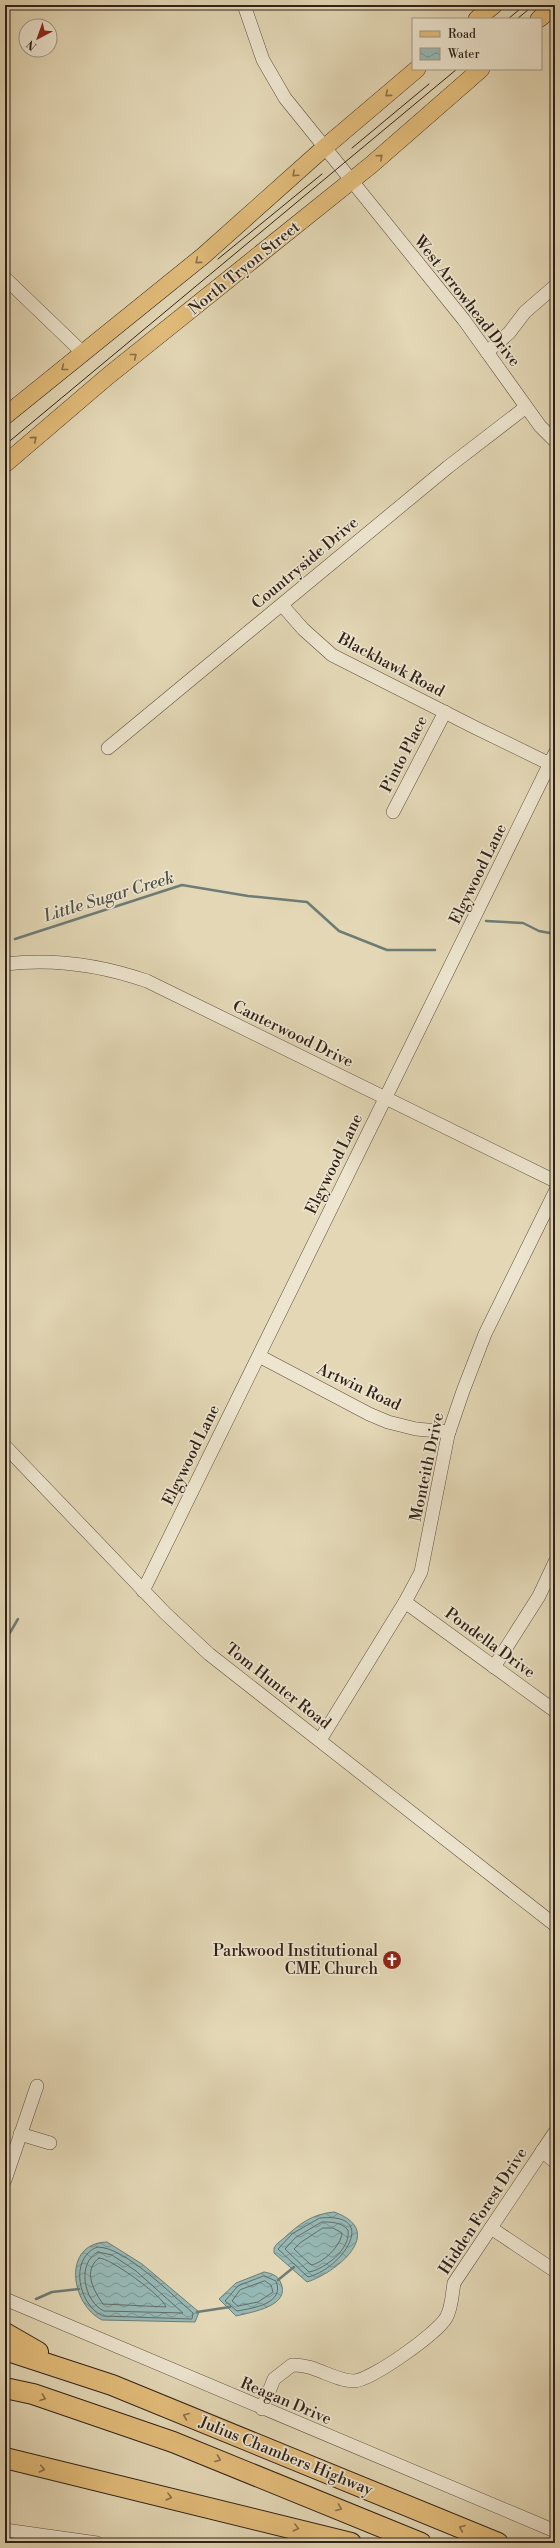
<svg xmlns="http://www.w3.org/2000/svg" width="560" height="2548" font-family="'Libre Bodoni',serif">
  <defs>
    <pattern id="water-waves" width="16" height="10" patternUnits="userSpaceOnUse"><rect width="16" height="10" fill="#96b8b4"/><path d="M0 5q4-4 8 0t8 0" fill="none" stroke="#7b9592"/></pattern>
  </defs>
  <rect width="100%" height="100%" fill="#e3d7b5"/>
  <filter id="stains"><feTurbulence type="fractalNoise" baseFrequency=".005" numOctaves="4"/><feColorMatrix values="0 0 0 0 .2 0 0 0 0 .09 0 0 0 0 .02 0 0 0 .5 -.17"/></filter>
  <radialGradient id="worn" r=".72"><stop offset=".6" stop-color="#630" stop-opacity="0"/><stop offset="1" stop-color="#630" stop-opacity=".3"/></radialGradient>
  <g fill="url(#water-waves)" stroke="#6d7c76">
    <path d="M334,2212C388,2231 336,2273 307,2282L274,2253V2248C276,2244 279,2242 283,2239C299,2224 312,2214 334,2212Z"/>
    <path d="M107,2242L142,2264L199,2312L195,2322L102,2320C70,2304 62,2243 107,2242Z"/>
    <path d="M264,2272C270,2273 277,2275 280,2281C293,2306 252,2312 236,2316L219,2299L236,2283Z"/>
  </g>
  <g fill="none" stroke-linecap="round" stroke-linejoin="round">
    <g stroke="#636d66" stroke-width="1">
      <path d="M320,2218C381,2212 342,2269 308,2277L278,2249L292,2234Z"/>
      <path d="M322,2222C332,2222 341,2222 348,2230C351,2249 325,2269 309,2272L285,2249L295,2238Z"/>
      <path d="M323,2228H333L342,2233C341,2246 323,2263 311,2265L294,2249L300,2243Z"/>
      <path d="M97,2247C124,2246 172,2295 193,2313L192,2319L103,2316C79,2306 68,2259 97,2247Z"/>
      <path d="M98,2252L112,2255L136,2271L183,2313L104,2311C84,2302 76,2263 98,2252Z"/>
      <path d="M99,2258C109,2257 164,2297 166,2307L103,2304C94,2291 82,2271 99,2258Z"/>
      <path d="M264,2276L276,2281C285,2304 253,2308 237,2311L225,2301L238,2286Z"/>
      <path d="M265,2281L271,2285L273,2292L258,2302L238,2306L232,2301L240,2290Z"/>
    </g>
    <g stroke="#6d7c76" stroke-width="2.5">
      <path d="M486,921L523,923L539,931L555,934"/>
      <path d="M15,939L182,885L248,896L307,902L339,931L387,950H435"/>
      <path d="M5,1641L18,1619"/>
      <path d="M278,2280L294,2267"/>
      <path d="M36,2299L52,2292L79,2289"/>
      <path d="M197,2312L230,2307"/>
    </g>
    <defs>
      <g id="minor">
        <path d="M244,5L263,60L285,98L464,320L540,426L555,441"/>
        <path d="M5,278L82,352"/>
        <path d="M487,352L509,333L525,312L555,286"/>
        <path d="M282,605L303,629L332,655L476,728"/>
        <path d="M478,729L550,764"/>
        <path d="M108,748L448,467L526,407"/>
        <path d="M393,812L445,712"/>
        <path d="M5,964C54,958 101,965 147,981L555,1181"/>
        <path d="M259,1356L369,1414L388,1422L416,1429L449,1432"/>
        <path d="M5,1446L165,1613L209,1654L555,1925"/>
        <path d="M143,1591L555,753"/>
        <path d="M405,1602L555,1711"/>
        <path d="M494,1667L539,1596L555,1562"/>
        <path d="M320,1740L405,1602L421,1572L448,1435L463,1391L485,1334L555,1192"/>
        <path d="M20,2134L50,2143"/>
        <path d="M542,2151L555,2162"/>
        <path d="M5,2180L37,2086"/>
        <path d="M491,2228L555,2271"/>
        <path d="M5,2299L555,2531"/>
        <path d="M262,2409L274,2379L292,2365C315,2364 334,2381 354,2381C372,2380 436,2334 446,2318C452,2308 452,2294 454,2283L555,2132"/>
        <path d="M5,2530L97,2543"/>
      </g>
      <g id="major">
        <path d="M477,19L494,5"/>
        <path d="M539,19L555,6"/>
        <path d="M5,416L203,256L324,148L417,69"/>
        <path d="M5,464L108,376L371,165L481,69"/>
      </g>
      <g id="highway">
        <path d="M5,2333L38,2352"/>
        <path d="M5,2350L112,2385L498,2543"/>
        <path d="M5,2388L33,2394L173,2442L421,2543"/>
        <path d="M5,2458L351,2543"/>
      </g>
    </defs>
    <use href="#minor" stroke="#5d4f40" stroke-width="14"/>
    <use href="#major" stroke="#302219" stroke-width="18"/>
    <use href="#highway" stroke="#302219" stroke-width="22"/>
    <use href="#minor" stroke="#ede5cf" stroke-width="13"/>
    <use href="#major" stroke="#e2bc7a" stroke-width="17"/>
    <use href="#highway" stroke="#e2bc7a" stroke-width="20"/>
    <g stroke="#302219" stroke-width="1">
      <path d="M508,19L520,9"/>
      <path d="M517,19L534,5"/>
      <path d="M352,148L429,84"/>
      <path d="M218,259L322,174"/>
      <path d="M5,445L457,69"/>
    </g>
  </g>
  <defs><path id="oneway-chevron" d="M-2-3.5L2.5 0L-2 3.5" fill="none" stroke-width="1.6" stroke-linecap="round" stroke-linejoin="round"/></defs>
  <g stroke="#896f4a">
    <use href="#oneway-chevron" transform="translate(388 94) rotate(140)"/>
    <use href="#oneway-chevron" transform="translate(380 157) rotate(-42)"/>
    <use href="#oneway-chevron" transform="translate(295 174) rotate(138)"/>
    <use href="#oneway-chevron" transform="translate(198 261) rotate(140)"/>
    <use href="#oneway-chevron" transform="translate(134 356) rotate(-38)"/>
    <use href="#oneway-chevron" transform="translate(64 368) rotate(141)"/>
    <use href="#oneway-chevron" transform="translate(34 439) rotate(-40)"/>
    <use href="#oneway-chevron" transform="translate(43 2398) rotate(20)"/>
    <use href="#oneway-chevron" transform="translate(186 2416) rotate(-158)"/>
    <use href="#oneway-chevron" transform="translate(218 2459) rotate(21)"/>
    <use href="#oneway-chevron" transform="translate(42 2469) rotate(12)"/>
    <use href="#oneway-chevron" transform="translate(169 2497) rotate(14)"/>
    <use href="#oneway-chevron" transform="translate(339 2508) rotate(22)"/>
    <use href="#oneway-chevron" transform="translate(296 2528) rotate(14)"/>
    <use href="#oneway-chevron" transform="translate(462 2528) rotate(-157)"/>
  </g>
  <defs>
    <symbol id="church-disc" viewBox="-11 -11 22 22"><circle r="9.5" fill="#8f2418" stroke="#ede5cf"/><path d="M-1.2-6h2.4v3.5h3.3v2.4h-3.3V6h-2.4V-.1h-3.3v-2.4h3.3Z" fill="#fff"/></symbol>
  </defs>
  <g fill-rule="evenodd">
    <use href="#church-disc" x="381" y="1949" width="22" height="22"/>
  </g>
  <g text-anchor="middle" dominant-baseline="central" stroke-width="3.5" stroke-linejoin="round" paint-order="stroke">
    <g font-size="16" fill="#302219" stroke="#ede5cf">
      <text transform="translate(244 268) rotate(-39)">North Tryon Street</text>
      <text transform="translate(467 301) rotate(52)">West Arrowhead Drive</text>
      <text transform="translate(305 563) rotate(-40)">Countryside Drive</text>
      <text transform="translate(391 665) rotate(28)">Blackhawk Road</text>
      <text transform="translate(404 754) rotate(-63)">Pinto Place</text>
      <text transform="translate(478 874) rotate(-64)">Elgywood Lane</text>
      <text transform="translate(293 1034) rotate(26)">Canterwood Drive</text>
      <text transform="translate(334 1164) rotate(-64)">Elgywood Lane</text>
      <text transform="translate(359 1387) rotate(25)">Artwin Road</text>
      <text transform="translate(191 1455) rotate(-64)">Elgywood Lane</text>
      <text transform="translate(427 1467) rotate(-78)">Monteith Drive</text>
      <text transform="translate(490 1643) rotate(36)">Pondella Drive</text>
      <text transform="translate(278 1686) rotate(38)">Tom Hunter Road</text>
      <text transform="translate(483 2211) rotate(-57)">Hidden Forest Drive</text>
      <text transform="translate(286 2401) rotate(23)">Reagan Drive</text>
      <text transform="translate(286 2456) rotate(22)">Julius Chambers Highway</text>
    </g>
    <g font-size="16" fill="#302219" stroke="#ede5cf" text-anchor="end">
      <text x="378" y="1951">Parkwood Institutional<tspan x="378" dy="18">CME Church</tspan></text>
    </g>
    <g font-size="17" font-style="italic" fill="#4f4f48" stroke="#ede5cf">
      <text transform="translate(109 897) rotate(-17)">Little Sugar Creek</text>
    </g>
  </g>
  <rect width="560" height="2548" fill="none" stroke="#e3d7b5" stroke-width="20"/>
  <rect x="6" y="6" width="548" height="2536" fill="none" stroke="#302219" stroke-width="2"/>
  <rect x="10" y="10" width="540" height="2528" fill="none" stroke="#302219"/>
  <rect x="412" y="18" width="130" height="52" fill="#ede5cf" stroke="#a19786"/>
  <rect x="420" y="31" width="20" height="6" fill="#e2bc7a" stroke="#a19786"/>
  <text x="448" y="38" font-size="12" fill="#302219">Road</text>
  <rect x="420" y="48" width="20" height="12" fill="url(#water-waves)" stroke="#a19786"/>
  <text x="448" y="58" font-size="12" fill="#302219">Water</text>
  <g transform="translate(38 38) rotate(221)"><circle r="19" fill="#ede5cf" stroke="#a19786"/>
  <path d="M0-3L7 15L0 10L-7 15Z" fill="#8f2418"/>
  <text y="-6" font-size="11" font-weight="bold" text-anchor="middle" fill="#302219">N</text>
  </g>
  <rect width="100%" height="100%" filter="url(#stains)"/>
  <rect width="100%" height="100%" fill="url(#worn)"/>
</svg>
